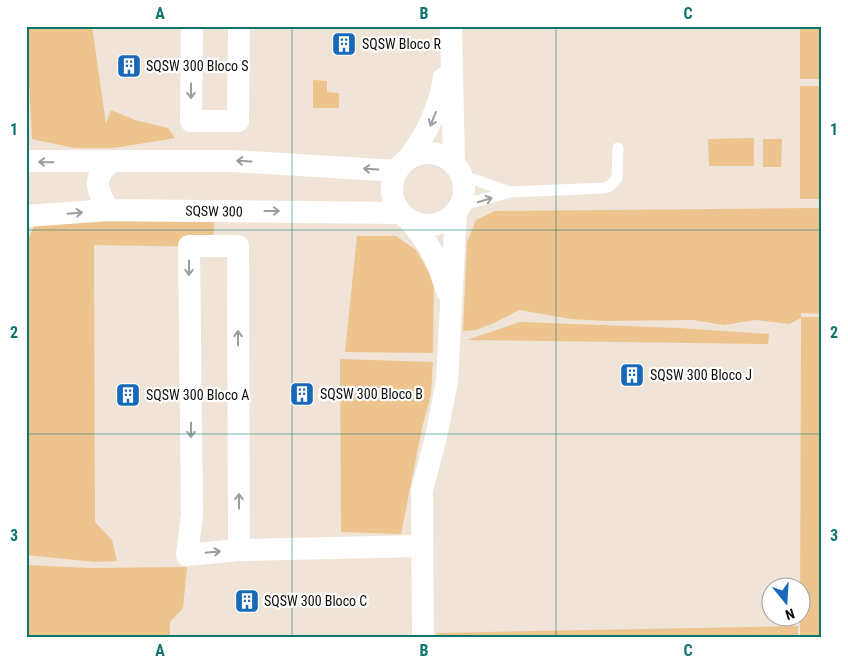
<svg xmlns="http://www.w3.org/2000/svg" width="848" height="664" font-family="'Roboto Condensed',sans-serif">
  <rect width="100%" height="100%" fill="#efe4d7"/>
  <g fill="#edc38e">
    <path d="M26,26H92L106,124L111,110L135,120L168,128L175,138L114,148H74L32,139Z"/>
    <rect x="800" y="26" width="22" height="53"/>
    <path d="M313,80L327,81V92L339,93V108H313Z"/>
    <rect x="800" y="86" width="22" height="113"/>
    <path d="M754,138V166H709L708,139Z"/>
    <path d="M763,139H782L781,167H763Z"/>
    <path d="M822,208V314L801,313V317H822V638H800L801,318L789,324L755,320L724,325L693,320L606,321L571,319L519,310L494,323L476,330L463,331L467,242L476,220L495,211Z"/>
    <path d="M93,221L214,222L213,247L94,245L95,522L112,540L117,561L95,562L26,555V245L35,223Z"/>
    <path d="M357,236H396L416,250L434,281L433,353L345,352Z"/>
    <path d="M520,322L679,328L769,334L768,344L467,340Z"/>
    <path d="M340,359L433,362L431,394L422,428L401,534L341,532Z"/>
    <path d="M26,565L89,568L187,567L183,608L170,622V638H26Z"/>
    <path d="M798,626V638H437V633Z"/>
  </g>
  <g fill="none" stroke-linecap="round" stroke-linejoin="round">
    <g stroke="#fff" stroke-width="11">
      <path d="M461,175L510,192"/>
      <path d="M459,206L510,192L604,188L610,186L617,178L618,148"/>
    </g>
    <g stroke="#fff" stroke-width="22">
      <path d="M192,26L191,121H238L239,26"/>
      <path d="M451,26L454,163"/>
      <circle cx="428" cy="189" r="36"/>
      <path d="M409,158C427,133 439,109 444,78"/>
      <path d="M26,161H232L397,171"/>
      <path d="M109,210C97,191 91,178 111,162"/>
      <path d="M26,216L109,210L401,213"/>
      <path d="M407,218C431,245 436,257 447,291"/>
      <path d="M239,550L238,246H189L192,515L187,555L239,550L422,546"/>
      <path d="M423,638L422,490L436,437L447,381L456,211"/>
    </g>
  </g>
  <defs><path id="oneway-shaft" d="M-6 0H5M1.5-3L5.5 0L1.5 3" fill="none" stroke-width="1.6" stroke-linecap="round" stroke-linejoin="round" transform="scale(1.25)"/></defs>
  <g stroke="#9f9d9c">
    <use href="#oneway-shaft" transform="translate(191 91) rotate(90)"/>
    <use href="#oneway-shaft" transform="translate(433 119) rotate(112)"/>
    <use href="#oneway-shaft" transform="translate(244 161) rotate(-177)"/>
    <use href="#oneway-shaft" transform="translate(46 162) rotate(-179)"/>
    <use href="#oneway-shaft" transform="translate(371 169) rotate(-177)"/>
    <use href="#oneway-shaft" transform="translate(485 200) rotate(-17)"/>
    <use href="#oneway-shaft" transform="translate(272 211)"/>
    <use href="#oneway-shaft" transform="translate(75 213) rotate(-5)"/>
    <use href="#oneway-shaft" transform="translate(189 268) rotate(90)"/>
    <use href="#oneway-shaft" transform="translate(238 338) rotate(-90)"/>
    <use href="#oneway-shaft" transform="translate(191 430) rotate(90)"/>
    <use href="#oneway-shaft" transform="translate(239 501) rotate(-90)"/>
    <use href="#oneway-shaft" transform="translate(213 552) rotate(-6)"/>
  </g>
  <path fill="none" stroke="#0f766e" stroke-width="1" stroke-opacity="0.55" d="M292,26V638M556,26V638M26,230H822M26,434H822"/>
  <defs>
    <symbol id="building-square" viewBox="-11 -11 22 22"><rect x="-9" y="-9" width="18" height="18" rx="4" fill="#186ab8" stroke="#fff"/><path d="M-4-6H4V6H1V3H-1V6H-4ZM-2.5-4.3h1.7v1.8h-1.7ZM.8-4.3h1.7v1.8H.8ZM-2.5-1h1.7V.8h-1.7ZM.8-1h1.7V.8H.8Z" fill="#fff"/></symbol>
  </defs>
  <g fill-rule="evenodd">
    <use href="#building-square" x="330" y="30" width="28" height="28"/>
    <use href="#building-square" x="115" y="52" width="28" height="28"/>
    <use href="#building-square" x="618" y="361" width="28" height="28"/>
    <use href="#building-square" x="288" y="380" width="28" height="28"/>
    <use href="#building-square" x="114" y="381" width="28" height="28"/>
    <use href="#building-square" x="233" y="587" width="28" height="28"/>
  </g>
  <g text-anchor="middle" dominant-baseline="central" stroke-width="4.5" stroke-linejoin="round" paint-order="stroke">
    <g font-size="14" fill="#0f0b07" stroke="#fff" text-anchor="start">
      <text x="362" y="44">SQSW Bloco R</text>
      <text x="146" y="66">SQSW 300 Bloco S</text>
      <text x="650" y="375">SQSW 300 Bloco J</text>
      <text x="320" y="394">SQSW 300 Bloco B</text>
      <text x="146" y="395">SQSW 300 Bloco A</text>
      <text x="264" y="601">SQSW 300 Bloco C</text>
    </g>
    <g font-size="14" fill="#0f0b07" stroke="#fff">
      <text transform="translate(214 211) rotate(1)">SQSW 300</text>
    </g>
  </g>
  <rect width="848" height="664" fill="none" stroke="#ffffff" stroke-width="55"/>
  <g transform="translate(786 602) rotate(162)"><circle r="24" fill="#ffffff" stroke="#9f9d9c"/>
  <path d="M0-4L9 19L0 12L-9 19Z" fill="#186ab8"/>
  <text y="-8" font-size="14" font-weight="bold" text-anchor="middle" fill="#0f0b07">N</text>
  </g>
  <rect x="28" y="28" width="792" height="608" fill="none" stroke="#0f766e" stroke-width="2"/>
  <g font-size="16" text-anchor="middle" font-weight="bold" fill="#0f766e">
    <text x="160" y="19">A</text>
    <text x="424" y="19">B</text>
    <text x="688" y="19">C</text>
    <text x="14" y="135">1</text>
    <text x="834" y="135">1</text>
    <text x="14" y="338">2</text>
    <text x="834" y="338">2</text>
    <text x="14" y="541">3</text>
    <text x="834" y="541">3</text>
    <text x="160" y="656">A</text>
    <text x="424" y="656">B</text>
    <text x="688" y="656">C</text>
  </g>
</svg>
